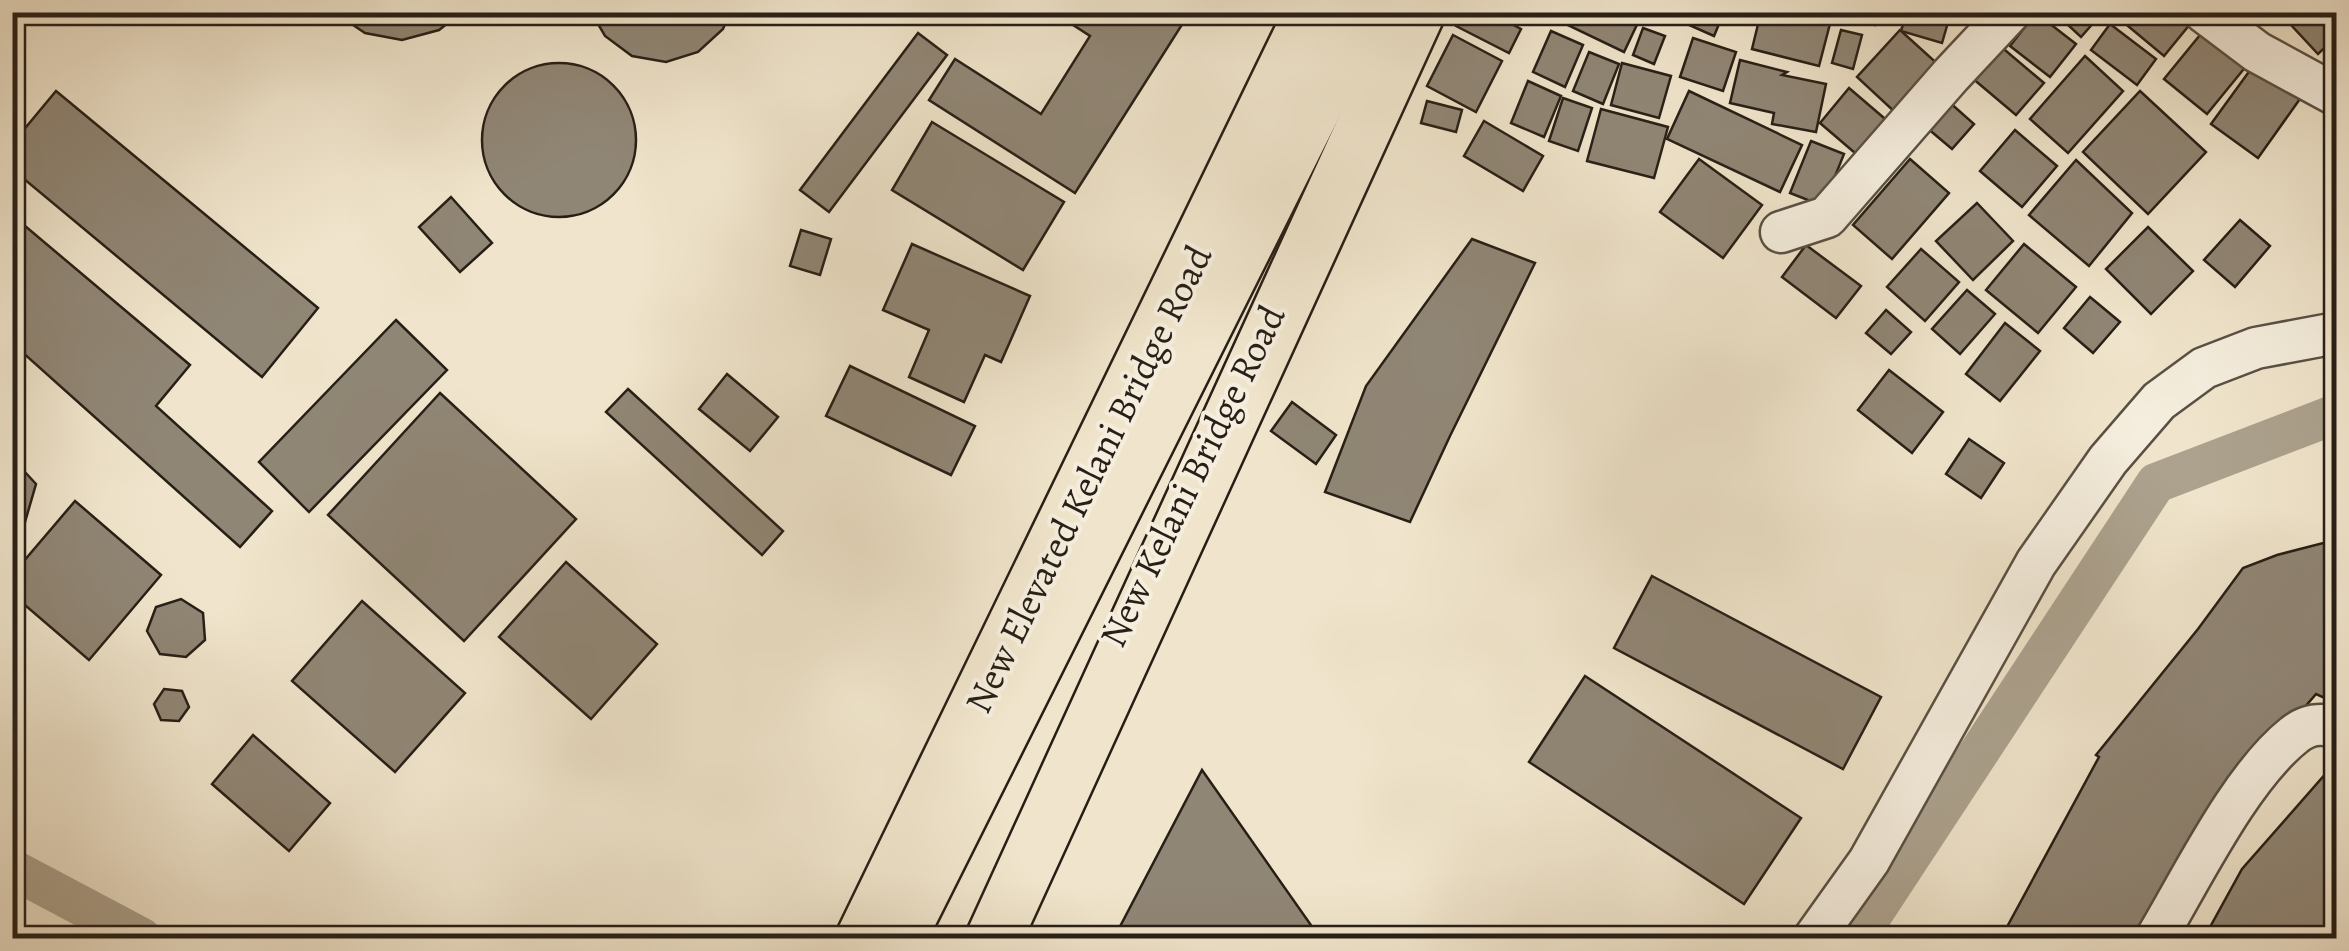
<svg xmlns="http://www.w3.org/2000/svg" width="2349" height="951" font-family="Alegreya,serif">
  <rect width="100%" height="100%" fill="#f0e5cc"/>
  <filter id="stains"><feTurbulence type="fractalNoise" baseFrequency=".002" numOctaves="4"/><feColorMatrix values="0 0 0 0 .2 0 0 0 0 .09 0 0 0 0 .02 0 0 0 .5 -.17"/></filter>
  <radialGradient id="worn" r=".72"><stop offset=".6" stop-color="#630" stop-opacity="0"/><stop offset="1" stop-color="#630" stop-opacity=".3"/></radialGradient>
  <g fill="none" stroke-linecap="round" stroke-linejoin="round">
    <g stroke="#aca28e" stroke-width="40">
      <path d="M12,869L142,938"/>
      <path d="M1857,938L2156,483L2336,414"/>
    </g>
  </g>
  <g fill="#908675" stroke="#271f16" stroke-width="2.5">
    <path d="M334,12H462L439,30L402,40L365,33Z"/>
    <path d="M591,12H730L723,29L698,52L666,62L632,56L605,36Z"/>
    <path d="M1053,12H1190L1075,193L929,100L955,59L1041,114L1090,36Z"/>
    <path d="M1463,12H1489L1521,29L1509,53L1456,26Z"/>
    <path d="M1558,12H1643L1624,52L1555,19Z"/>
    <path d="M1674,12H1724L1714,36L1671,17Z"/>
    <path d="M1761,12H1802L1831,20L1819,66L1752,49Z"/>
    <path d="M1842,12H1879L1875,25L1841,16Z"/>
    <path d="M1907,12H1951L1942,43L1901,31Z"/>
    <path d="M2054,12H2103L2081,37Z"/>
    <path d="M2119,12H2189L2195,18L2164,56L2116,16Z"/>
    <path d="M2306,12H2336V37L2318,54L2292,26Z"/>
    <path d="M2036,13L2076,44L2050,77L2010,46Z"/>
    <path d="M2110,24L2156,59L2137,85L2091,50Z"/>
    <path d="M2209,24L2252,59L2207,114L2164,79Z"/>
    <path d="M1643,28L1665,36L1654,64L1633,55Z"/>
    <path d="M1841,30L1862,35L1853,69L1832,63Z"/>
    <path d="M1900,30L1941,67L1898,115L1857,77Z"/>
    <path d="M1551,31L1583,45L1565,87L1533,72Z"/>
    <path d="M918,33L947,55L829,212L800,190Z"/>
    <path d="M1453,35L1502,61L1476,112L1427,86Z"/>
    <path d="M1693,38L1736,52L1723,91L1680,77Z"/>
    <path d="M1999,45L2044,83L2016,115L1971,77Z"/>
    <path d="M1589,52L1619,64L1603,104L1573,91Z"/>
    <path d="M2085,56L2123,91L2068,153L2030,119Z"/>
    <path d="M1740,60L1787,72L1782,75L1826,84L1816,132L1772,124L1774,113L1730,103Z"/>
    <path d="M2256,62L2302,96L2258,158L2211,124Z"/>
    <path d="M1622,63L1671,76L1659,118L1611,105Z"/>
    <circle cx="559" cy="140" r="77"/>
    <path d="M1528,81L1561,96L1544,137L1511,123Z"/>
    <path d="M1849,88L1891,124L1862,159L1820,123Z"/>
    <path d="M56,91L318,308L262,377L12,169V144Z"/>
    <path d="M1689,91L1802,145L1780,192L1667,139Z"/>
    <path d="M2140,91L2206,152L2148,214L2083,152Z"/>
    <path d="M1563,98L1592,108L1578,151L1549,141Z"/>
    <path d="M1427,101L1462,110L1456,132L1421,123Z"/>
    <path d="M1948,101L1974,124L1952,149L1926,127Z"/>
    <path d="M1601,109L1668,127L1654,178L1587,161Z"/>
    <path d="M1484,121L1543,156L1523,191L1464,156Z"/>
    <path d="M932,122L1064,202L1023,270L892,190Z"/>
    <path d="M2015,130L2057,166L2022,207L1980,171Z"/>
    <path d="M1811,141L1844,154L1823,206L1790,193Z"/>
    <path d="M1699,159L1762,205L1723,258L1660,212Z"/>
    <path d="M1910,159L1949,193L1892,259L1853,225Z"/>
    <path d="M2076,160L2132,213L2089,266L2029,215Z"/>
    <path d="M451,197L492,243L460,272L419,227Z"/>
    <path d="M1977,203L2013,241L1973,280L1936,241Z"/>
    <path d="M12,215L190,365L156,406L272,511L240,547L12,343Z"/>
    <path d="M2240,220L2270,246L2235,287L2204,260Z"/>
    <path d="M2148,227L2193,271L2151,314L2106,269Z"/>
    <path d="M801,230L831,239L820,275L790,266Z"/>
    <path d="M1472,239L1535,263L1450,436L1410,522L1325,492L1366,386Z"/>
    <path d="M912,244L1030,296L1001,362L985,355L964,402L909,377L929,330L883,310Z"/>
    <path d="M2024,244L2076,287L2038,333L1986,290Z"/>
    <path d="M1806,245L1861,286L1836,318L1782,277Z"/>
    <path d="M1921,249L1959,282L1925,321L1887,287Z"/>
    <path d="M1967,290L1995,314L1960,354L1932,329Z"/>
    <path d="M2090,297L2120,322L2093,353L2064,328Z"/>
    <path d="M1886,310L1911,332L1891,354L1866,333Z"/>
    <path d="M396,320L447,370L309,512L259,462Z"/>
    <path d="M2005,323L2040,351L2000,401L1966,374Z"/>
    <path d="M850,366L975,426L951,475L826,416Z"/>
    <path d="M1889,370L1943,412L1912,453L1858,410Z"/>
    <path d="M727,374L778,417L750,451L699,409Z"/>
    <path d="M628,389L783,531L762,555L606,412Z"/>
    <path d="M440,393L576,519L464,641L328,515Z"/>
    <path d="M1292,402L1336,435L1316,464L1271,431Z"/>
    <path d="M1969,439L2004,463L1981,498L1946,474Z"/>
    <path d="M12,458L36,484L23,529L12,531Z"/>
    <path d="M75,501L161,575L89,660L12,594V575Z"/>
    <path d="M2327,542L2336,547V703L2316,694L2225,801L2154,938H2001L2099,757L2096,755L2198,629L2243,568L2277,555Z"/>
    <path d="M566,562L657,644L591,719L499,637Z"/>
    <path d="M1652,576L1881,697L1843,769L1614,648Z"/>
    <path d="M181,599L203,613L205,640L186,657L160,654L147,631L156,607Z"/>
    <path d="M362,601L465,693L395,772L292,681Z"/>
    <path d="M1585,676L1801,818L1744,904L1529,762Z"/>
    <path d="M164,689L182,691L189,707L179,721L161,720L154,704Z"/>
    <path d="M253,735L330,803L289,851L212,784Z"/>
    <path d="M2335,763L2336,938H2204L2242,869Z"/>
    <path d="M1202,770L1320,938H1114Z"/>
  </g>
  <g fill="none" stroke-linecap="round" stroke-linejoin="round">
    <defs>
      <g id="minor">
        <path d="M2204,12L2257,52L2336,95"/>
        <path d="M1781,232L1827,217L1951,75L2010,12"/>
        <path d="M1814,938L1869,861L2036,563L2108,460L2159,401L2204,368L2256,348L2336,333"/>
        <path d="M2156,938C2192,878 2240,778 2294,735C2306,725 2322,722 2336,728"/>
      </g>
      <path id="primary" d="M898,938L1361,12"/>
      <g id="motorway">
        <path d="M864,938L1313,12"/>
        <path d="M994,938L1417,12"/>
      </g>
    </defs>
    <use href="#minor" stroke="#595044" stroke-width="45"/>
    <use href="#primary" stroke="#271f16" stroke-width="60"/>
    <use href="#motorway" stroke="#271f16" stroke-width="60"/>
    <use href="#minor" stroke="#f5eede" stroke-width="40"/>
    <use href="#primary" stroke="#f0e5cc" stroke-width="55"/>
    <use href="#motorway" stroke="#f0e5cc" stroke-width="55"/>
  </g>
  <g text-anchor="middle" dominant-baseline="central" stroke-width="8" stroke-linejoin="round" paint-order="stroke">
    <g font-size="38" fill="#271f16" stroke="#f5eede">
      <text transform="translate(1192 476) rotate(-64)">New Kelani Bridge Road</text>
      <text transform="translate(1088 479) rotate(-64)">New Elevated Kelani Bridge Road</text>
    </g>
  </g>
  <rect width="2349" height="951" fill="none" stroke="#f0e5cc" stroke-width="50"/>
  <rect x="15" y="15" width="2319" height="921" fill="none" stroke="#271f16" stroke-width="5"/>
  <rect x="25" y="25" width="2299" height="901" fill="none" stroke="#271f16" stroke-width="2.5"/>
  <rect width="100%" height="100%" filter="url(#stains)"/>
  <rect width="100%" height="100%" fill="url(#worn)"/>
</svg>
